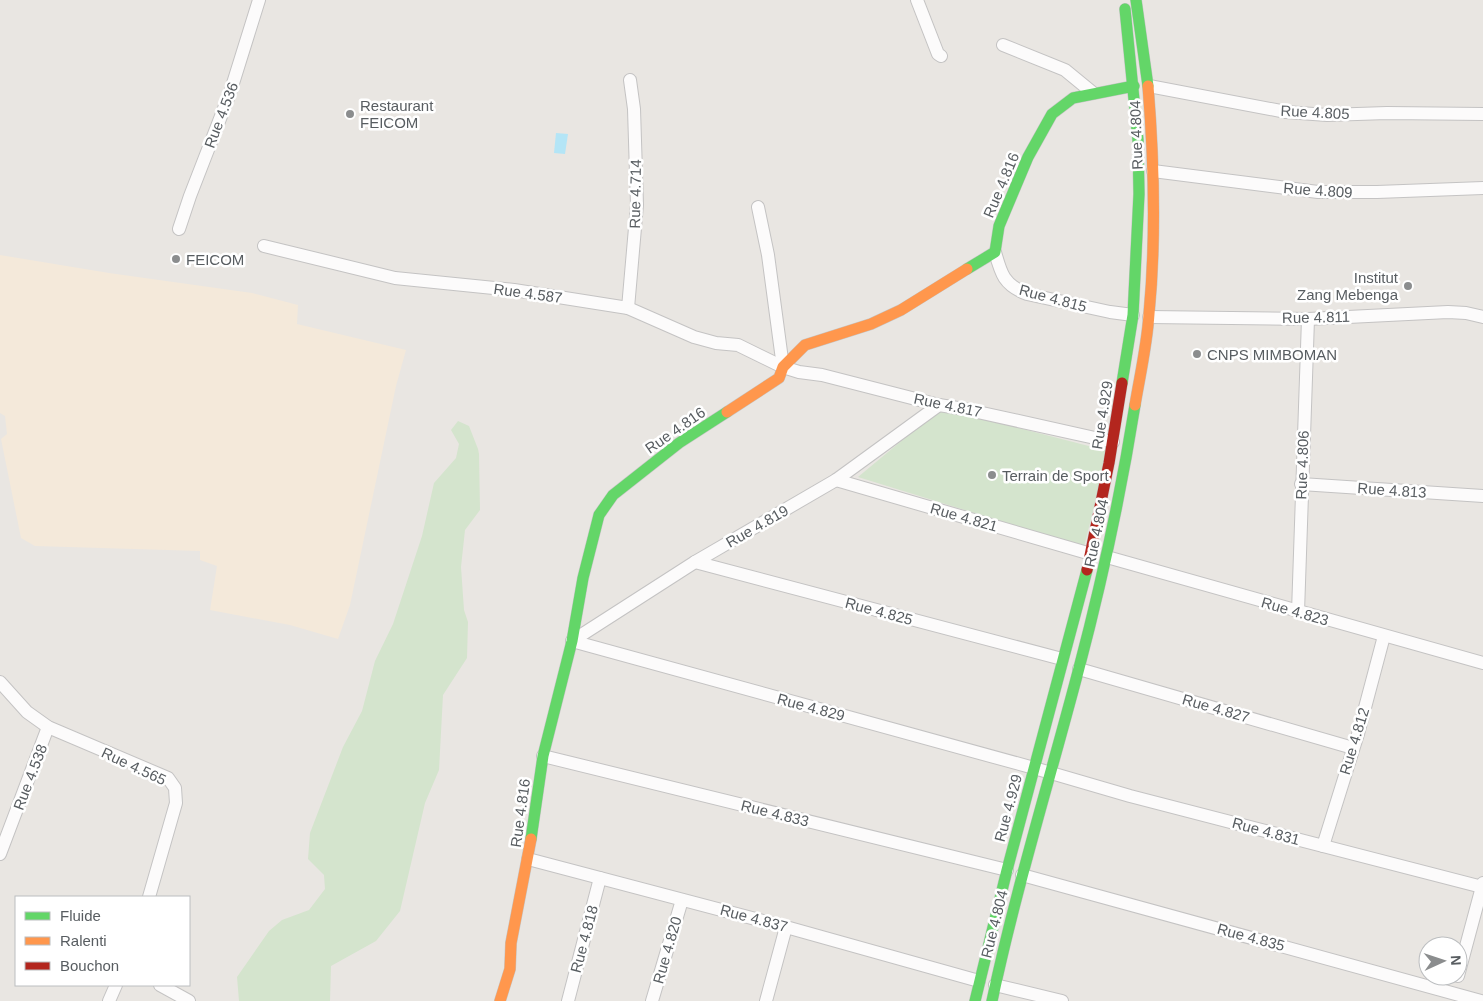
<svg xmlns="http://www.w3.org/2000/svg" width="1483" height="1001" font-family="Helvetica,sans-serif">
  <rect width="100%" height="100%" fill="#e9e6e2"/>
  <path fill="#f4e9da" d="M0,255L109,273L252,293L298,305L297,324L406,350L396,386L350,605L338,639L290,625L210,610L217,566L200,560V551L35,546L21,538L1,439L7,434L5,416L0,413Z"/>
  <g fill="#d4e4cd">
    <path d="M941,408L1108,451L1084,547L858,477Z"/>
    <path d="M458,421L469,426L478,449L479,454L480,510L465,530L461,567L464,610L468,622L467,658L443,695L439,770L425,803L400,911L376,941L331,966L330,1001H239L237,977L269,931L282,920L309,910L325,889L324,875L308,859L310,833L343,747L362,711L375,661L393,624L422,536L434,483L456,458L459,444L451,430Z"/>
  </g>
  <path fill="#b4e5f6" d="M556,133L568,134L565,154L554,153Z"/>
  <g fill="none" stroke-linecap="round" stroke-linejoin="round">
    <defs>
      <g id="street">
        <path d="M917,0L938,54L941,56"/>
        <path d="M1003,45L1065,70L1093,93"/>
        <path d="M1149,86L1286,112L1327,115L1387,113L1483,114"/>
        <path d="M1153,171L1318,192H1377L1483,188"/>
        <path d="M758,207L768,255L783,367"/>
        <path d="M179,229L190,196L230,93L259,0"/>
        <path d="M264,246L395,278L514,290L628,308L694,337L716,343L738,345L783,367L799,372L822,375L939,405L964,409L1113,442"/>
        <path d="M995,252C1001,274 1004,285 1027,294L1110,312L1133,315"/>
        <path d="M628,308L637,205L634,109L630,80"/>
        <path d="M1149,317L1308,319L1448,312L1466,313L1483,317"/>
        <path d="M836,480L1091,554"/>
        <path d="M1301,484L1483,496"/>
        <path d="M1107,557L1483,663"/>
        <path d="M695,562L1062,659"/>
        <path d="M1298,612L1308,319"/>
        <path d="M572,641L1034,768L1130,796L1482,887"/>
        <path d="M572,641L695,562L836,480L939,405"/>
        <path d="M1079,669L1353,748"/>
        <path d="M0,682L27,712L48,727L168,778L175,788L176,803L149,897"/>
        <path d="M543,756L1007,870"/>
        <path d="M1323,846L1358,734L1384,636"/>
        <path d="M0,854L48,727"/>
        <path d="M528,859L786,927L979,981"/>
        <path d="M1022,875L1481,1001"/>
        <path d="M1458,976L1483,883"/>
        <path d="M160,985L189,1001"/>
        <path d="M995,985L1062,1001"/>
        <path d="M109,1001L116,985"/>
        <path d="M568,1001L600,878"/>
        <path d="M652,1001L682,900"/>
        <path d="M766,1001L786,927"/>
      </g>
      <g id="fast">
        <path d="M1136,0L1148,86"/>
        <path d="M967,269L995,252L999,226L1028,157L1052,114L1073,98L1134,86"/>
        <path d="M1122,383L1133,315L1139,194L1138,140L1125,9"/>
        <path d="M531,839L543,756L572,641L583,578L599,515L613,495L679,443L727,412"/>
        <path d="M975,1001L1007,870L1087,570"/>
        <path d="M992,1001C1016,888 1050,779 1079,668C1102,581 1121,493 1135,405"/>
      </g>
      <g id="slow">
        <path d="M1135,405C1140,375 1147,345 1149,314C1156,241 1154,160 1148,86"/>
        <path d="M727,412L779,378L783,367L805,345L871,324L901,310L967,269"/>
        <path d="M500,1001L510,969L511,943L531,839"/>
      </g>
      <path id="jam" d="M1087,570L1109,463L1122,383"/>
    </defs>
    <use href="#street" stroke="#c4c3c3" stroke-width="14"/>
    <use href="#fast" stroke="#c5c5c5" stroke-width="12"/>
    <use href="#slow" stroke="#c5c5c5" stroke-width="12"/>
    <use href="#jam" stroke="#c5c5c5" stroke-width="12"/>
    <use href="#street" stroke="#fcfbfb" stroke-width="12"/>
    <use href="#fast" stroke="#63d668" stroke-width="11"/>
    <use href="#slow" stroke="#ff974d" stroke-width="11"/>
    <use href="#jam" stroke="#b3261e" stroke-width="11"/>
  </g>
  <g fill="#8b8d8e" stroke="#fff" stroke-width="2">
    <circle cx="350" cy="114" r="5"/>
    <circle cx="176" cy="259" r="5"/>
    <circle cx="1408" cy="286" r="5"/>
    <circle cx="1197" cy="354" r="5"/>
    <circle cx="992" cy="475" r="5"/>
  </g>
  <g text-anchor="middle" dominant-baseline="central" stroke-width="5" stroke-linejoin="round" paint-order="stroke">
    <g font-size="15" fill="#585d61" stroke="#fff" text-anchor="start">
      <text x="360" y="105">Restaurant<tspan x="360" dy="17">FEICOM</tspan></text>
      <text x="186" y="259">FEICOM</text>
      <text x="1398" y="277" text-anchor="end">Institut<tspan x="1398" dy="17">Zang Mebenga</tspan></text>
      <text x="1207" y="354">CNPS MIMBOMAN</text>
      <text x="1002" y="475">Terrain de Sport</text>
    </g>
    <g font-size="15" fill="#585d61" stroke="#fff">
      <text transform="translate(1315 112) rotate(3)">Rue 4.805</text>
      <text transform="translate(221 115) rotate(-69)">Rue 4.536</text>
      <text transform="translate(1136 135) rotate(-92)">Rue 4.804</text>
      <text transform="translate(1001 185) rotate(-67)">Rue 4.816</text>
      <text transform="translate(1318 190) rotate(4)">Rue 4.809</text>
      <text transform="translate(635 194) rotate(-89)">Rue 4.714</text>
      <text transform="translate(528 293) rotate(8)">Rue 4.587</text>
      <text transform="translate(1053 298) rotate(15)">Rue 4.815</text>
      <text transform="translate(1316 317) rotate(-1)">Rue 4.811</text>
      <text transform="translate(948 405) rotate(12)">Rue 4.817</text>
      <text transform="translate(1102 415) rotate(-81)">Rue 4.929</text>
      <text transform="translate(675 430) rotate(-35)">Rue 4.816</text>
      <text transform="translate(1302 465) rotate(-88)">Rue 4.806</text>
      <text transform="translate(1392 490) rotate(4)">Rue 4.813</text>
      <text transform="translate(964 517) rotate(16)">Rue 4.821</text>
      <text transform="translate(757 526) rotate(-30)">Rue 4.819</text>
      <text transform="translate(1096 533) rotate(-78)">Rue 4.804</text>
      <text transform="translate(879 611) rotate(15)">Rue 4.825</text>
      <text transform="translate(1295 611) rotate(16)">Rue 4.823</text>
      <text transform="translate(811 707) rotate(15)">Rue 4.829</text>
      <text transform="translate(1216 708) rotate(16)">Rue 4.827</text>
      <text transform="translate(1354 741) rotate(-73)">Rue 4.812</text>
      <text transform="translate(134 766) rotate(25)">Rue 4.565</text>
      <text transform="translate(30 777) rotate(-69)">Rue 4.538</text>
      <text transform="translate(1008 808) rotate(-75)">Rue 4.929</text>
      <text transform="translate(520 813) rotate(-82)">Rue 4.816</text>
      <text transform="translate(775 813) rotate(14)">Rue 4.833</text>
      <text transform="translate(1266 831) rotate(15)">Rue 4.831</text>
      <text transform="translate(754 918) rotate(15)">Rue 4.837</text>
      <text transform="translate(994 924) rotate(-76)">Rue 4.804</text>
      <text transform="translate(1251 937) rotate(15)">Rue 4.835</text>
      <text transform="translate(584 939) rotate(-75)">Rue 4.818</text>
      <text transform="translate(667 950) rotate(-74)">Rue 4.820</text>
    </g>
  </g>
  <rect x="15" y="896" width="175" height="90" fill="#ffffff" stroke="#bcbec0"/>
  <rect x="25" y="912" width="25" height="8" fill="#63d668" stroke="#bcbec0"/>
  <text x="60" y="921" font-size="15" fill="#585d61">Fluide</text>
  <rect x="25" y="937" width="25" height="8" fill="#ff974d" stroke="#bcbec0"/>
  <text x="60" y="946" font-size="15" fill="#585d61">Ralenti</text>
  <rect x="25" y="962" width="25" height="8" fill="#b3261e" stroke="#bcbec0"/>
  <text x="60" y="971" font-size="15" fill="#585d61">Bouchon</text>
  <g transform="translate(1443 961) rotate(87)"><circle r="24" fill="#ffffff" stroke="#bcbec0"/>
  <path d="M0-4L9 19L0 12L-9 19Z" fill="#8b8d8e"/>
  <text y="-8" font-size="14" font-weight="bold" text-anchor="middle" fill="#585d61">N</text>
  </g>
</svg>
